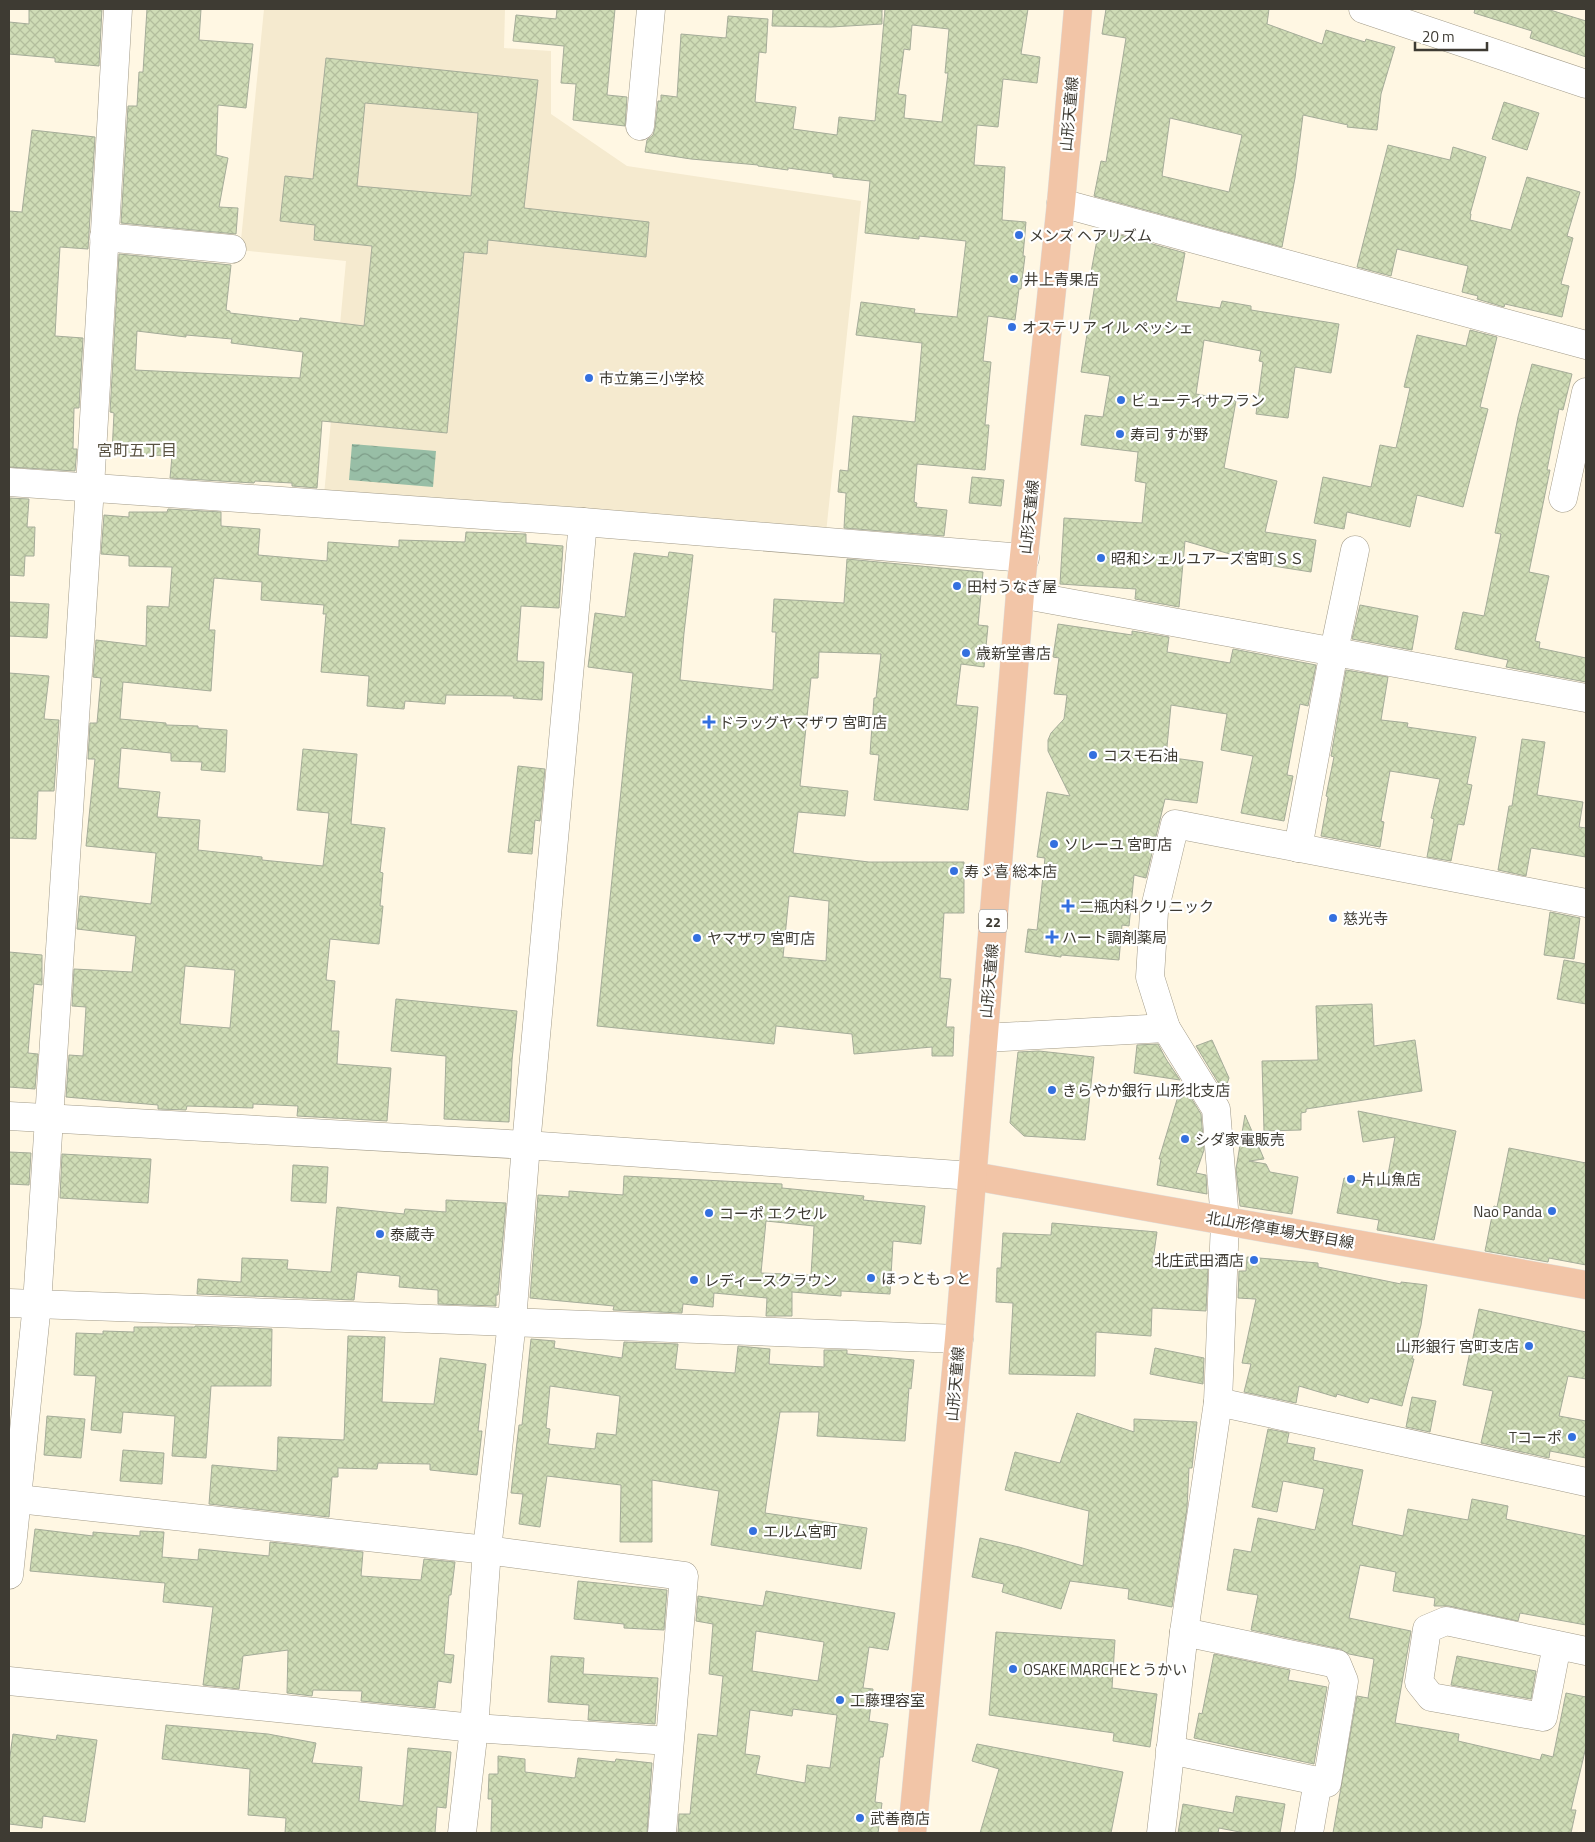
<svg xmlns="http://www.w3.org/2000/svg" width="1595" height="1842" font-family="'Titillium Web','Noto Sans JP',sans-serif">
  <defs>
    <pattern id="water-waves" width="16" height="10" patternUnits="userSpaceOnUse" patternTransform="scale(1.25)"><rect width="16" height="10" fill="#98bea6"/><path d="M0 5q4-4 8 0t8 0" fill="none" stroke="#7d9c88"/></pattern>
    <pattern id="building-cross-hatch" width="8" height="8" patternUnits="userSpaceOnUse" patternTransform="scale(1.25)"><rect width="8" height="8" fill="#cfdcb6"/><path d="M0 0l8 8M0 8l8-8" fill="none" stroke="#b3be9d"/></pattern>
  </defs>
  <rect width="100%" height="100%" fill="#fff7e3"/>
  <path fill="#f5eacf" d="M264,9H505L504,48L551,51V114L627,166L861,201L826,533L324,495L346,261L240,250Z"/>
  <path fill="url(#water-waves)" d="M352,444L436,451L433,487L349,480Z"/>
  <g fill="url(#building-cross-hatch)" stroke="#a5ac99" fill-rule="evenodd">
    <path d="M29,9H102L99,66L55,62V58L9,54V22L29,24Z"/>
    <path d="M147,9H201L199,40L253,44L246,108L218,105L216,155L228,158L219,207L238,208L236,234L121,223L128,106H137L139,72H143Z"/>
    <path d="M557,9H615L607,95L627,97L625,126L573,120L576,84L561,83L564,46L513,41L516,15L556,19Z"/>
    <path d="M773,9H882V24L831,27L772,26Z"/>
    <path d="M885,9H1028L1021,54L1040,57L1037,83L1003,79L998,127L977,125L974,165L1005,167L1002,220L1026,222L1023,256H1025L1021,289H1019L1015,320L988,316L983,361L991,362L985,425H989L985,470L917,464L914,502L917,503L916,507L947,510L944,536L844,528L846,493L838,492L840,470L848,471L853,416L915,422L922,343L856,335L861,302L915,309L914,313L957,317L966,241L919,236V239L865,233L870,181L833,177V174L788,168V170L758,166V165L691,159L645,152L647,140L653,135L655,128L658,101H661V95L677,97L681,34L726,38L728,16L768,19L766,53L759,52L755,102L796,107L793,129L837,135L839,117L875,121ZM912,25L949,29L945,73H948L942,122L904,118L906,95L898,94L904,49L910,50Z"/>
    <path d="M1106,9H1269L1267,24L1322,44L1326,30L1365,42L1366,39L1395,47L1381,94L1377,130L1347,127L1348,125L1303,115L1295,178L1282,247L1094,196L1101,161L1106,162L1126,38L1102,34ZM1170,118L1242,135L1229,192L1162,176Z"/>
    <path d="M1475,9H1547L1586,21V57L1530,38L1532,31L1474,13Z"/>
    <path d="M326,58L538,80L524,208L649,222L646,257L488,240L487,254L464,252L447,433L322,421L317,488L292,486V483L255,481L254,483L170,478L172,456L112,453L114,413L110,412L119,254L231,265L226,310L230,311V313L299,321L300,318L364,326L372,246L314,240L315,225L280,221L285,176L313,179ZM365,103L478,113L471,196L357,186ZM137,331L186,337V335L232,339L231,343L303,352L300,378L135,370Z"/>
    <path d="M1504,102L1539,113L1527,150L1492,139Z"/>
    <path d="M32,130L95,137L88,249L60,247L57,298L55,336L83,338L79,408H74L73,449H77L75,471L9,467V211L22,212Z"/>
    <path d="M1388,145L1450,160L1453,147L1486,157L1470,214H1471L1470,220L1511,230L1527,177L1580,192L1567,236L1573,238L1561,284L1569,286L1562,317L1505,304L1504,307L1477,299L1478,296L1462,292L1468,266L1397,249L1391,276L1357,267Z"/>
    <path d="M1099,229L1185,253L1176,301L1220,308L1222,301L1251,306V310L1339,324L1331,373L1295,367L1288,418L1256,414L1263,362L1259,361L1261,351L1204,340L1196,394L1236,401L1224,468L1277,481L1265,532L1316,540L1311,572L1254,563V561L1185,541L1179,607L1135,599L1136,589L1060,584L1064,518L1142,523L1146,483L1135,481L1138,452L1081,445L1085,415L1103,417L1110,376L1081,372L1095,284L1089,283Z"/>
    <path d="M1470,330L1497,337L1480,407L1488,409L1463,507L1417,495L1410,527L1347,512L1344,529L1314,523L1323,477L1371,487L1380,445L1396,448L1410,388L1404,387L1417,335L1466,346Z"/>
    <path d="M1532,364L1572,374L1563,410L1559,409L1547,470H1550L1529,572L1549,576L1535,641L1540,642L1539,648L1586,658V682L1506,667L1508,660L1455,649L1463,612L1484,616L1501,534L1495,533L1518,417Z"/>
    <path d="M972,477L1004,480L1001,506L969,503Z"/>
    <path d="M9,498L29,499L27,527H35L34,556H25L24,576L9,575Z"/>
    <path d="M168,509L221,512V526L260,529L258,555L327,561L328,542L399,547V540L465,542L466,532L526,534V543L563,546L559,608L521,606L517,661L544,662L542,700L513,698L514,696L446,695L445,704L405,701L404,709L367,706L369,676L321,672L326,614H323L324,605L261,600L262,582L214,578L209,630H215L211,691L123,682L120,719L166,723V725L198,726V728L227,730L225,772L201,770L202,762L171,761V753L121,748L118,788L160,792L157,817L200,820L198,850L262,857V860L323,866L329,813L297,810L303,749L357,754L351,824L385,828L380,872L383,873L380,906H383L379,944L330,939L326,980L335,981L331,1031H339L337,1064L391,1068L387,1121L297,1116L298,1106L253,1104V1108L187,1106L186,1110L158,1109V1105L66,1097L69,1055L83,1056L86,1007L72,1006L74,969L132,972L136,936L77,929L80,896L151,904L156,853L86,846L95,759H88L90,723H97L101,678L93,677L96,640L146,646L147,606L169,607L172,567L129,566V556L101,554L104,515L129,517V512H167ZM185,966L235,970L230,1028L180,1024Z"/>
    <path d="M669,552L693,555L684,633L680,680L773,690L776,632H772L774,599L844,603L847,559L983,572L978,625L988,626L984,667L961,664L956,705L978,707L968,810L874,800L879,755L870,754L874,698H876L881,654L819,652L818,678H811L800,786L848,791L845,816L798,812L793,853L869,862H964V913H944L940,978L951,979L946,1027H954L953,1056H932V1047L854,1054L852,1034L776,1026L774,1044L597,1026L633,673L588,667L595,613L625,617L634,553L668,557ZM789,896L829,901L826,961L783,957Z"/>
    <path d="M9,602L49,604L47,638L9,636Z"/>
    <path d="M1360,605L1418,616L1412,650L1352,639Z"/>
    <path d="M1058,624L1132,635V631L1169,637L1167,652L1230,663L1233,649L1316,665L1308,706L1300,704L1287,775L1293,776L1284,821L1241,813L1253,756L1221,750L1227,714L1171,705L1166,757L1203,762L1197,803L1165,799L1146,878L1134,875L1129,926L1122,925L1119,960L1061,955V957L1025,952L1028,929L1037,930L1045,858L1037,857L1047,792L1070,796L1048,751V740L1051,733L1064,719L1067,695L1054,694L1059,658L1053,657Z"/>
    <path d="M1346,670L1388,677L1381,720L1408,723L1407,727L1476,737L1467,784L1472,785L1464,825L1458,824L1451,861L1427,857L1434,819L1431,818L1440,779L1390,771L1381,821L1384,822L1380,847L1321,836L1328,797L1326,796L1334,757L1331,756Z"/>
    <path d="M9,673L49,676L44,719L59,720L54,791H38L36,839L9,838Z"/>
    <path d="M1522,739L1545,742L1537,795L1583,802L1579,827L1586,828V857L1531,848L1526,876L1498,870L1509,806H1512Z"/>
    <path d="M518,766L545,769L540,821L535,820L532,854L508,852Z"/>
    <path d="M1550,912L1580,918L1574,959L1544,955Z"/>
    <path d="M9,952L42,955V985L34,984L28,1053L38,1054L35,1089L9,1087Z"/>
    <path d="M1564,960L1586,964V1004L1557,999Z"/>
    <path d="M396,999L517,1011L512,1060L509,1122L444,1119L446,1056L391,1051Z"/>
    <path d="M1372,1004L1374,1046L1415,1040L1422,1091L1306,1109V1112L1301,1113V1130L1264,1131L1262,1061L1318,1060L1316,1006Z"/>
    <path d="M1212,1040L1229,1078L1224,1092L1196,1046Z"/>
    <path d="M1158,1044L1166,1059L1180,1080L1134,1073L1137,1045Z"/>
    <path d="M1039,1051L1094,1057L1085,1140L1024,1136L1010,1123L1018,1052Z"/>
    <path d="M1182,1083L1201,1114L1204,1150L1196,1173L1206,1175L1207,1194L1157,1185L1161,1159H1159Z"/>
    <path d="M1358,1111L1456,1131L1434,1240L1377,1230L1379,1220L1337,1213L1344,1178L1386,1185L1395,1137L1363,1142Z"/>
    <path d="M1245,1115L1264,1159L1249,1161L1266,1164L1270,1172L1298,1177L1292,1214L1240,1206L1236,1169Z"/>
    <path d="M1509,1148L1586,1163V1265L1549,1258L1548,1262L1485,1251L1494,1206L1497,1207Z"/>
    <path d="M9,1152L31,1153L29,1185L9,1184Z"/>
    <path d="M62,1154L151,1159L148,1203L60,1198Z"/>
    <path d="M293,1165L328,1167L326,1203L291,1201Z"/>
    <path d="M624,1176L782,1184V1188L864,1196L863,1200L925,1206L921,1244L893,1241L890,1294L841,1291V1296L792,1292V1316H766L767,1298L714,1293L713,1307L683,1304L682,1313L613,1310L614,1306L530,1298L538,1195L569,1197V1191L623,1195ZM766,1221L814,1226L811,1275L761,1273Z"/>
    <path d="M446,1200L506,1203L498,1295H496V1306L438,1304V1290L399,1287L400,1276L357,1272L354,1300L197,1294L198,1279L241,1282L242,1258L288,1260L287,1269L331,1272L337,1207L404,1214L405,1209L446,1212Z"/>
    <path d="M1052,1223L1157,1232L1152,1267L1208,1269L1206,1311L1152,1308L1151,1336L1096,1332L1095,1376L1009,1374L1013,1303L996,1302L997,1268H1001L1003,1233L1051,1235Z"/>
    <path d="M1247,1257L1318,1263V1267L1401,1284V1282L1427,1285L1421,1325L1412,1359H1414L1402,1406L1370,1398L1368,1403L1337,1394L1336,1397L1299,1386L1296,1403L1244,1392L1251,1364L1242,1363L1256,1299L1238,1298L1239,1271H1246Z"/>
    <path d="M1479,1309L1586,1332V1379L1568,1376L1559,1416L1586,1421V1458L1550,1451L1549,1458L1481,1443L1493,1391L1463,1385Z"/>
    <path d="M195,1326L272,1329L271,1386H211L206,1458L172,1456L175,1416L123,1412L121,1433L91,1430L96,1376L74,1375L76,1333L103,1334V1331L134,1332V1327H195Z"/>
    <path d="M348,1336L385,1337L382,1402L434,1404L440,1358L486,1364L478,1431H482L477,1475L430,1470V1464L378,1463L377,1469L338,1468V1477H332L329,1517L209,1504L212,1465L277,1471L278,1437L344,1440Z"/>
    <path d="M531,1339L555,1341L554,1348L622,1358L624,1342L678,1344L675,1369L735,1373L738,1346L770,1349L769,1364L824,1367V1350H847V1354L914,1360L911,1389L909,1388L905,1441L817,1436L819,1412H780L765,1513L867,1528L861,1569L711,1545L719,1491L652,1480V1542H620L621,1485L547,1476L540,1527L519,1524L523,1494L511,1493L519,1425H522ZM550,1386L620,1396L616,1435L597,1433L595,1449L548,1444L550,1429L546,1428Z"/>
    <path d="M1155,1348L1204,1358L1203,1384L1150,1374Z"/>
    <path d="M1412,1397L1436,1401L1430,1432L1406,1427Z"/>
    <path d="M1077,1413L1134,1432V1419L1197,1422L1192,1468H1189L1187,1508L1172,1607L1128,1599L1129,1589L1070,1581L1061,1609L1002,1592L1004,1584L972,1577L980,1538L1019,1547L1083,1566L1089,1511L1005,1490L1015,1452L1060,1463Z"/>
    <path d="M47,1416L85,1419L81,1458L44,1455Z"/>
    <path d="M1268,1429L1289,1433L1287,1443L1315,1448L1313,1460L1363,1470L1352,1525L1403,1536L1408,1509L1468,1520L1472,1499L1508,1506L1506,1519L1586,1536V1625L1520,1613L1518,1621L1449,1606H1434L1435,1598L1393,1591L1396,1572L1360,1565L1349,1618L1411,1631L1395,1723L1459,1734L1458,1741L1540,1760L1542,1754L1553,1757L1566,1693L1586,1697V1747L1571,1810H1576L1571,1833H1333L1357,1696L1368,1698L1374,1659L1349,1654L1340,1649L1251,1630L1258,1595L1227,1590L1234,1549L1251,1552L1258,1518L1315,1530L1324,1489L1283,1481L1277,1512L1252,1507Z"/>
    <path d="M123,1450L164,1453L162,1484L120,1481Z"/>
    <path d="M35,1529L93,1536V1532L140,1536V1531L164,1532L162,1557L198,1560L199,1549L269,1556L270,1542L363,1552L361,1576L421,1580L424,1559L455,1562L451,1595H449L444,1654L454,1655L451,1683L438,1681L435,1708L361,1701L362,1691L313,1690L312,1696L287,1693L288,1650L243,1656L239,1689L203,1685L213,1607L163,1602L165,1583L30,1571Z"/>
    <path d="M578,1581L667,1590L664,1630L624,1628V1624L574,1619Z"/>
    <path d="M766,1591L895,1613L888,1650L869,1647L863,1688L873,1689L869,1721L888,1724L883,1757H880L875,1802L882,1803L878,1833H678L679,1814H690L698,1734L717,1736L723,1676L709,1674L713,1624L696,1621L698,1596L763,1606ZM756,1631L824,1642L818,1681L752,1671ZM793,1709L837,1715L830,1768L807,1765L805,1783L756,1774L760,1756L745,1754L750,1710L792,1716Z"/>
    <path d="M996,1632L1115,1640L1112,1688L1157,1694L1150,1747L1113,1741L1114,1733L989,1715Z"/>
    <path d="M1214,1654L1290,1670L1288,1680L1327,1687L1314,1764L1194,1738L1199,1713L1202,1714Z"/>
    <path d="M551,1656L584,1658L583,1674L658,1678L655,1724L588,1720L589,1705L548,1702Z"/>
    <path d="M1457,1656L1536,1671L1531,1699L1451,1685Z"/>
    <path d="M166,1725L268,1734L316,1743L312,1763L362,1767L359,1801L403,1806L408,1748L451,1752L446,1808L437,1807L435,1833H285L286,1818L248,1815L250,1769L162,1759Z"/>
    <path d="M13,1734L56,1740L57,1735L97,1740L85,1822L43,1816L42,1828L9,1824V1763Z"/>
    <path d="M977,1744L1123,1772L1111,1833H980L999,1769L972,1761Z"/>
    <path d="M498,1756L525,1759V1772L575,1778L578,1758L615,1762L616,1759L652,1763L647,1833H491L492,1799H488L489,1774H498Z"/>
    <path d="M1236,1796L1285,1804L1280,1833H1245L1219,1828L1218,1833H1178L1183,1804L1233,1813Z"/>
  </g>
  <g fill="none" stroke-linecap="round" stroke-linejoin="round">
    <defs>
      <g id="minor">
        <path d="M1363,9L1586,84"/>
        <path d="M640,126L651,9"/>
        <path d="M1061,203L1586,345"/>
        <path d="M104,237L232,249"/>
        <path d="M9,482L583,522L1025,558"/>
        <path d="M1563,498L1586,392"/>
        <path d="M1020,594L1586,698"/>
        <path d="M1298,848L1334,651L1355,550"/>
        <path d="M984,1038L1166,1028"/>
        <path d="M9,1116L526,1145L973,1176"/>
        <path d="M9,1303L959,1339"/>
        <path d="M1218,1402L1586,1482"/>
        <path d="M9,1498L487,1550L684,1576L662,1833"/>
        <path d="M9,1575L37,1304L90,487L118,9"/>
        <path d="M1557,1645L1543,1717L1431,1697L1419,1682L1427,1629L1446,1621L1586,1651"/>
        <path d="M9,1681L474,1728L669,1741"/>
        <path d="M1170,1750L1327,1783L1344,1681L1337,1664L1184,1632"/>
        <path d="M462,1833L474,1728L487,1550L512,1321L526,1145L583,522"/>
        <path d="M1161,1833L1184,1632L1218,1402L1225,1221L1216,1109L1166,1028L1150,977L1154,912L1175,824L1586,903"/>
        <path d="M1309,1833L1318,1781"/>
      </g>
      <g id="major">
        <path d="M973,1176L1586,1285"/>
        <path d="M912,1833L959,1339L1020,594L1061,203L1078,9"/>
      </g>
    </defs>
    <use href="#minor" stroke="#a29b89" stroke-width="29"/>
    <use href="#major" stroke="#e0e0de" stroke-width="29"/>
    <use href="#minor" stroke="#fff" stroke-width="28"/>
    <use href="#major" stroke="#f2c5a7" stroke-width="28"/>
  </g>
  <g fill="#3470df" stroke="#fff" stroke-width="2">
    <circle cx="1019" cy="235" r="5"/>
    <circle cx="1014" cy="279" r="5"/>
    <circle cx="1012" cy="327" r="5"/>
    <circle cx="589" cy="378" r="5"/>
    <circle cx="1121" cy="400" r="5"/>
    <circle cx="1120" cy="434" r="5"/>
    <circle cx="1101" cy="558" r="5"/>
    <circle cx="957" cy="586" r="5"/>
    <circle cx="966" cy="653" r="5"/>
    <path d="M706.5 714.5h5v5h5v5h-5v5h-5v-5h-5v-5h5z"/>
    <circle cx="1093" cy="755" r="5"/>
    <circle cx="1054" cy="844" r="5"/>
    <circle cx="954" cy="871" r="5"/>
    <path d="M1065.5 898.5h5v5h5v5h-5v5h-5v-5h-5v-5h5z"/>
    <circle cx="1333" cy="918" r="5"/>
    <path d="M1049.5 929.5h5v5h5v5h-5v5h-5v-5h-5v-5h5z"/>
    <circle cx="697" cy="938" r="5"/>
    <circle cx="1052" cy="1090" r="5"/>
    <circle cx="1185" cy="1139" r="5"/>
    <circle cx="1351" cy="1179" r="5"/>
    <circle cx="1552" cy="1211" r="5"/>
    <circle cx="709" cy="1213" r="5"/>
    <circle cx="380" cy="1234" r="5"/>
    <circle cx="1254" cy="1260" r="5"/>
    <circle cx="871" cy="1278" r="5"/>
    <circle cx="694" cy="1280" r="5"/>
    <circle cx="1529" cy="1346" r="5"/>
    <circle cx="1572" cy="1437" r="5"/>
    <circle cx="753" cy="1531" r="5"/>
    <circle cx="1013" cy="1669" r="5"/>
    <circle cx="840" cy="1700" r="5"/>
    <circle cx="860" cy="1818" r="5"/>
  </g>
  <g text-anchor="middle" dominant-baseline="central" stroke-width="4.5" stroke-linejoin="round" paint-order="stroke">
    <rect fill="#fff" stroke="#787670" stroke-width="1" x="979" y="909.5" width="28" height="23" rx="4"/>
    <g font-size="14" font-weight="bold" fill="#3e3b33">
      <text x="993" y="921">22</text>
    </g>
    <g font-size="15" fill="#3e3b33" stroke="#fff">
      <text transform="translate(1069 114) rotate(-85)">山形天童線</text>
      <text transform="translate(1029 517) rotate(-84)">山形天童線</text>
      <text transform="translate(989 981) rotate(-85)">山形天童線</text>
      <text transform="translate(1280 1230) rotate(10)">北山形停車場大野目線</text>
      <text transform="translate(955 1384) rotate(-85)">山形天童線</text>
    </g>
    <g font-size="15" fill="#3e3b33" stroke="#fff" text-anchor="start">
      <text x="1029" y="235">メンズ ヘアリズム</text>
      <text x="1024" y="279">井上青果店</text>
      <text x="1022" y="327">オステリア イル ペッシェ</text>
      <text x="599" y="378">市立第三小学校</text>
      <text x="1131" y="400">ビューティサフラン</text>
      <text x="1130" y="434">寿司 すが野</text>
      <text x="1111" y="558">昭和シェルユアーズ宮町ＳＳ</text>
      <text x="967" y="586">田村うなぎ屋</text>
      <text x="976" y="653">歳新堂書店</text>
      <text x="719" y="722">ドラッグヤマザワ 宮町店</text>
      <text x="1103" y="755">コスモ石油</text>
      <text x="1064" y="844">ソレーユ 宮町店</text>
      <text x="964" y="871">寿ゞ喜 総本店</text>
      <text x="1079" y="906">二瓶内科クリニック</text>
      <text x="1343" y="918">慈光寺</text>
      <text x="1062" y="937">ハート調剤薬局</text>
      <text x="707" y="938">ヤマザワ 宮町店</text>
      <text x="1062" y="1090">きらやか銀行 山形北支店</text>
      <text x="1195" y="1139">シダ家電販売</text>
      <text x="1361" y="1179">片山魚店</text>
      <text x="1542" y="1211" text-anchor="end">Nao Panda</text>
      <text x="719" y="1213">コーポ エクセル</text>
      <text x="390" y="1234">泰蔵寺</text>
      <text x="1244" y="1260" text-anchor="end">北庄武田酒店</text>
      <text x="881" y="1278">ほっともっと</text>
      <text x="704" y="1280">レディースクラウン</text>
      <text x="1519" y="1346" text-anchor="end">山形銀行 宮町支店</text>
      <text x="1562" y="1437" text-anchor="end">Tコーポ</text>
      <text x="763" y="1531">エルム宮町</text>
      <text x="1023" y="1669">OSAKE MARCHEとうかい</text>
      <text x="850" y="1700">工藤理容室</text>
      <text x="870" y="1818">武善商店</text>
    </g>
    <g font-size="16" fill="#5a5343" stroke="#fff">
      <text x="137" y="450">宮町五丁目</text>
    </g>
  </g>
  <rect width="1595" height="1842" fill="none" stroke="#3e3b33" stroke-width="20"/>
  <path d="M1415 42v8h72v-8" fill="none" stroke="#3e3b33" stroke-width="2.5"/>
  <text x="1422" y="42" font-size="15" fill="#3e3b33" stroke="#ffffff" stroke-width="4" paint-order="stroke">20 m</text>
</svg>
